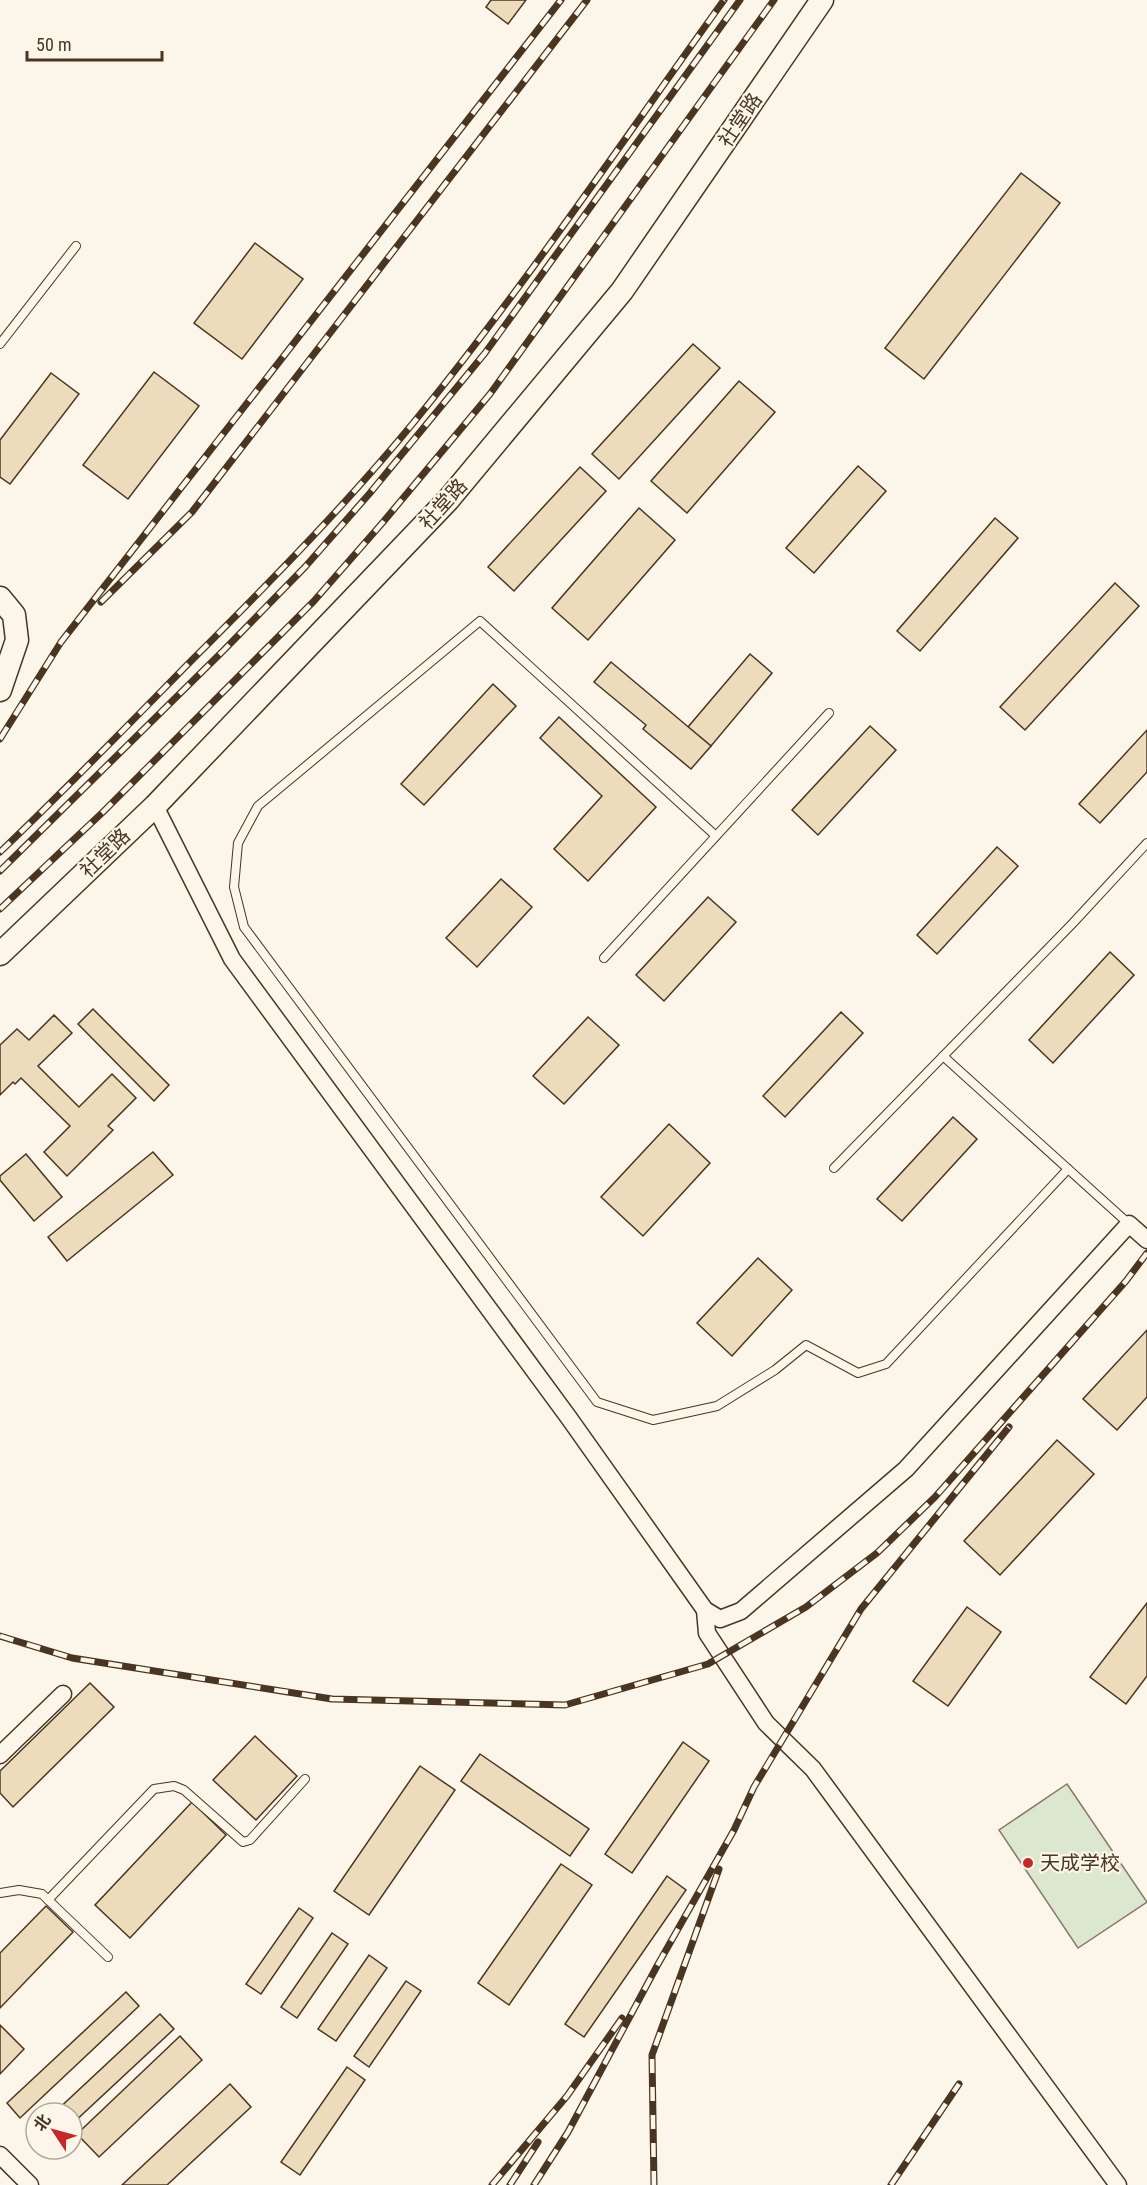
<svg xmlns="http://www.w3.org/2000/svg" width="1147" height="2185" font-family="'Roboto Condensed','Noto Sans SC',sans-serif">
  <rect width="100%" height="100%" fill="#fbf6e9"/>
  <path fill="#dce7d0" stroke="#887966" stroke-width="1.5" d="M1067,1784L1147,1902L1078,1948L999,1830Z"/>
  <g fill="#ecdcbc" stroke="#4a3520" stroke-width="1.5">
    <path d="M491,0H526L508,24L486,7Z"/>
    <path d="M1021,173L1060,203L924,379L885,348Z"/>
    <path d="M255,243L303,279L242,359L194,323Z"/>
    <path d="M693,344L720,368L619,479L592,454Z"/>
    <path d="M154,372L199,406L128,499L83,465Z"/>
    <path d="M51,373L79,394L10,484L0,477V440Z"/>
    <path d="M739,381L775,412L687,513L651,481Z"/>
    <path d="M858,466L886,491L814,573L786,548Z"/>
    <path d="M580,467L606,491L514,591L488,567Z"/>
    <path d="M639,508L675,540L588,640L552,608Z"/>
    <path d="M995,518L1018,538L920,651L897,631Z"/>
    <path d="M1115,583L1139,606L1025,730L1000,707Z"/>
    <path d="M750,654L772,673L711,746L688,727Z"/>
    <path d="M611,662L711,746L691,769L643,729L646,725L594,682Z"/>
    <path d="M493,684L516,706L424,805L401,784Z"/>
    <path d="M559,717L656,807L588,881L554,849L602,796L540,738Z"/>
    <path d="M870,726L896,750L818,835L792,810Z"/>
    <path d="M1147,730V772L1100,823L1079,804Z"/>
    <path d="M997,847L1018,866L937,954L917,935Z"/>
    <path d="M501,879L532,907L477,967L446,938Z"/>
    <path d="M708,897L736,922L664,1001L636,975Z"/>
    <path d="M1110,952L1134,975L1053,1063L1029,1040Z"/>
    <path d="M93,1009L169,1085L154,1101L78,1024Z"/>
    <path d="M841,1012L863,1033L785,1117L763,1096Z"/>
    <path d="M54,1015L72,1033L38,1066L79,1107L112,1074L136,1098L108,1126L113,1130L67,1176L44,1152L70,1126L21,1078L15,1084L13,1082L0,1095V1045L17,1029L29,1040Z"/>
    <path d="M588,1017L619,1045L564,1104L533,1076Z"/>
    <path d="M953,1117L977,1139L902,1221L877,1199Z"/>
    <path d="M669,1124L710,1163L643,1236L601,1197Z"/>
    <path d="M153,1152L173,1175L67,1261L48,1237Z"/>
    <path d="M26,1154L62,1197L34,1221L0,1180V1176Z"/>
    <path d="M758,1258L792,1290L732,1356L697,1323Z"/>
    <path d="M1147,1330V1397L1117,1430L1083,1399Z"/>
    <path d="M1057,1440L1094,1474L1000,1575L964,1541Z"/>
    <path d="M1147,1603V1676L1126,1704L1090,1677Z"/>
    <path d="M967,1607L1001,1632L948,1706L913,1681Z"/>
    <path d="M90,1683L114,1707L13,1807L0,1793V1771Z"/>
    <path d="M255,1736L297,1776L256,1820L213,1780Z"/>
    <path d="M683,1742L709,1761L632,1873L605,1854Z"/>
    <path d="M480,1754L589,1829L570,1856L461,1781Z"/>
    <path d="M420,1766L455,1790L369,1915L334,1891Z"/>
    <path d="M192,1802L226,1835L130,1938L95,1905Z"/>
    <path d="M561,1864L592,1885L509,2005L478,1983Z"/>
    <path d="M667,1876L686,1890L584,2037L565,2024Z"/>
    <path d="M46,1906L73,1932L0,2008V1953Z"/>
    <path d="M299,1908L313,1918L261,1994L246,1984Z"/>
    <path d="M332,1933L348,1944L297,2018L281,2007Z"/>
    <path d="M369,1955L387,1968L336,2041L318,2029Z"/>
    <path d="M406,1981L421,1991L369,2067L354,2056Z"/>
    <path d="M126,1992L139,2006L20,2118L7,2103Z"/>
    <path d="M160,2014L174,2029L72,2124V2113H54Z"/>
    <path d="M0,2025L24,2049L0,2074Z"/>
    <path d="M180,2036L202,2060L99,2157L77,2134Z"/>
    <path d="M347,2067L365,2080L300,2175L281,2162Z"/>
    <path d="M230,2084L251,2107L167,2185H122Z"/>
  </g>
  <g fill="none" stroke-linecap="round" stroke-linejoin="round">
    <defs>
      <g id="lane">
        <path d="M0,344L76,246"/>
        <path d="M716,836L480,621L258,806L238,843L234,887L244,927L597,1402L653,1420L717,1406L775,1370L806,1345L858,1373L886,1364L1068,1169"/>
        <path d="M604,958L829,713"/>
        <path d="M943,1056L1129,1224"/>
        <path d="M834,1168L1073,923L1147,843"/>
        <path d="M0,1893L19,1890L42,1894L108,1957"/>
        <path d="M48,1900L154,1789L174,1786L184,1790L243,1842L250,1840L305,1779"/>
      </g>
      <g id="street">
        <path d="M155,806L232,959L569,1418L705,1610L720,1619L741,1611L906,1469L1129,1224L1147,1240"/>
        <path d="M705,1610L707,1633L766,1723L813,1769L1118,2185"/>
        <path d="M0,1755L63,1694"/>
        <path d="M0,2155L30,2185"/>
      </g>
      <g id="secondary">
        <path d="M0,598L14,615L17,640L0,690"/>
        <path d="M0,954L155,806L448,500L622,291L822,0"/>
      </g>
    </defs>
    <use href="#lane" stroke="#4a3520" stroke-width="10"/>
    <use href="#street" stroke="#4a3520" stroke-width="19"/>
    <use href="#secondary" stroke="#4a3520" stroke-width="25"/>
    <use href="#lane" stroke="#fbf6e9" stroke-width="8"/>
    <use href="#street" stroke="#fbf6e9" stroke-width="16"/>
    <use href="#secondary" stroke="#fbf6e9" stroke-width="22"/>
    <defs>
      <g id="rail">
        <path d="M101,602L192,512L587,0"/>
        <path d="M0,739L61,642L561,0"/>
        <path d="M0,852C65,790 128,725 191,661C268,584 345,506 414,422C524,287 622,142 724,0"/>
        <path d="M0,871L223,651L305,567L370,493L485,353L740,0"/>
        <path d="M0,909L103,812L314,601L384,521L490,394L774,0"/>
        <path d="M0,1636L72,1658L332,1699L565,1705L708,1664L806,1607L877,1553L935,1497L1126,1281L1147,1253"/>
        <path d="M492,2185L567,2096L622,2018"/>
        <path d="M510,2185L538,2142"/>
        <path d="M534,2185L568,2132L657,1966L734,1830L754,1787L861,1609L1009,1427"/>
        <path d="M654,2185L652,2055L719,1869"/>
        <path d="M891,2185L959,2084"/>
      </g>
    </defs>
    <use href="#rail" stroke="#4a3520" stroke-width="7"/>
    <use href="#rail" stroke="#fbf6e9" stroke-width="4.5" stroke-dasharray="14" stroke-linecap="butt"/>
  </g>
  <circle fill="#c62828" stroke="#fbf6e9" stroke-width="2" cx="1028" cy="1863" r="6"/>
  <g text-anchor="middle" dominant-baseline="central" stroke-width="4.5" stroke-linejoin="round" paint-order="stroke">
    <g font-size="20" fill="#4a3520" stroke="#fbf6e9">
      <text transform="translate(740 120) rotate(-56)">社堂路</text>
      <text transform="translate(443 504) rotate(-48)">社堂路</text>
      <text transform="translate(105 853) rotate(-44)">社堂路</text>
    </g>
    <g font-size="20" fill="#4a3520" stroke="#fbf6e9" text-anchor="start">
      <text x="1040" y="1863">天成学校</text>
    </g>
  </g>
  <g transform="translate(54 2131) rotate(306)"><circle r="28" fill="#fbf6e9" stroke="#b4a999" stroke-width="1.5"/>
  <path d="M0-4.5L10 22L0 15L-10 22Z" fill="#c62828"/>
  <text y="-9" font-size="16" font-weight="bold" text-anchor="middle" fill="#4a3520">北</text>
  </g>
  <path d="M27 51v9h135v-9" fill="none" stroke="#4a3520" stroke-width="3"/>
  <text x="36" y="51" font-size="18" fill="#4a3520" stroke="#fbf6e9" stroke-width="4.5" paint-order="stroke">50 m</text>
</svg>
